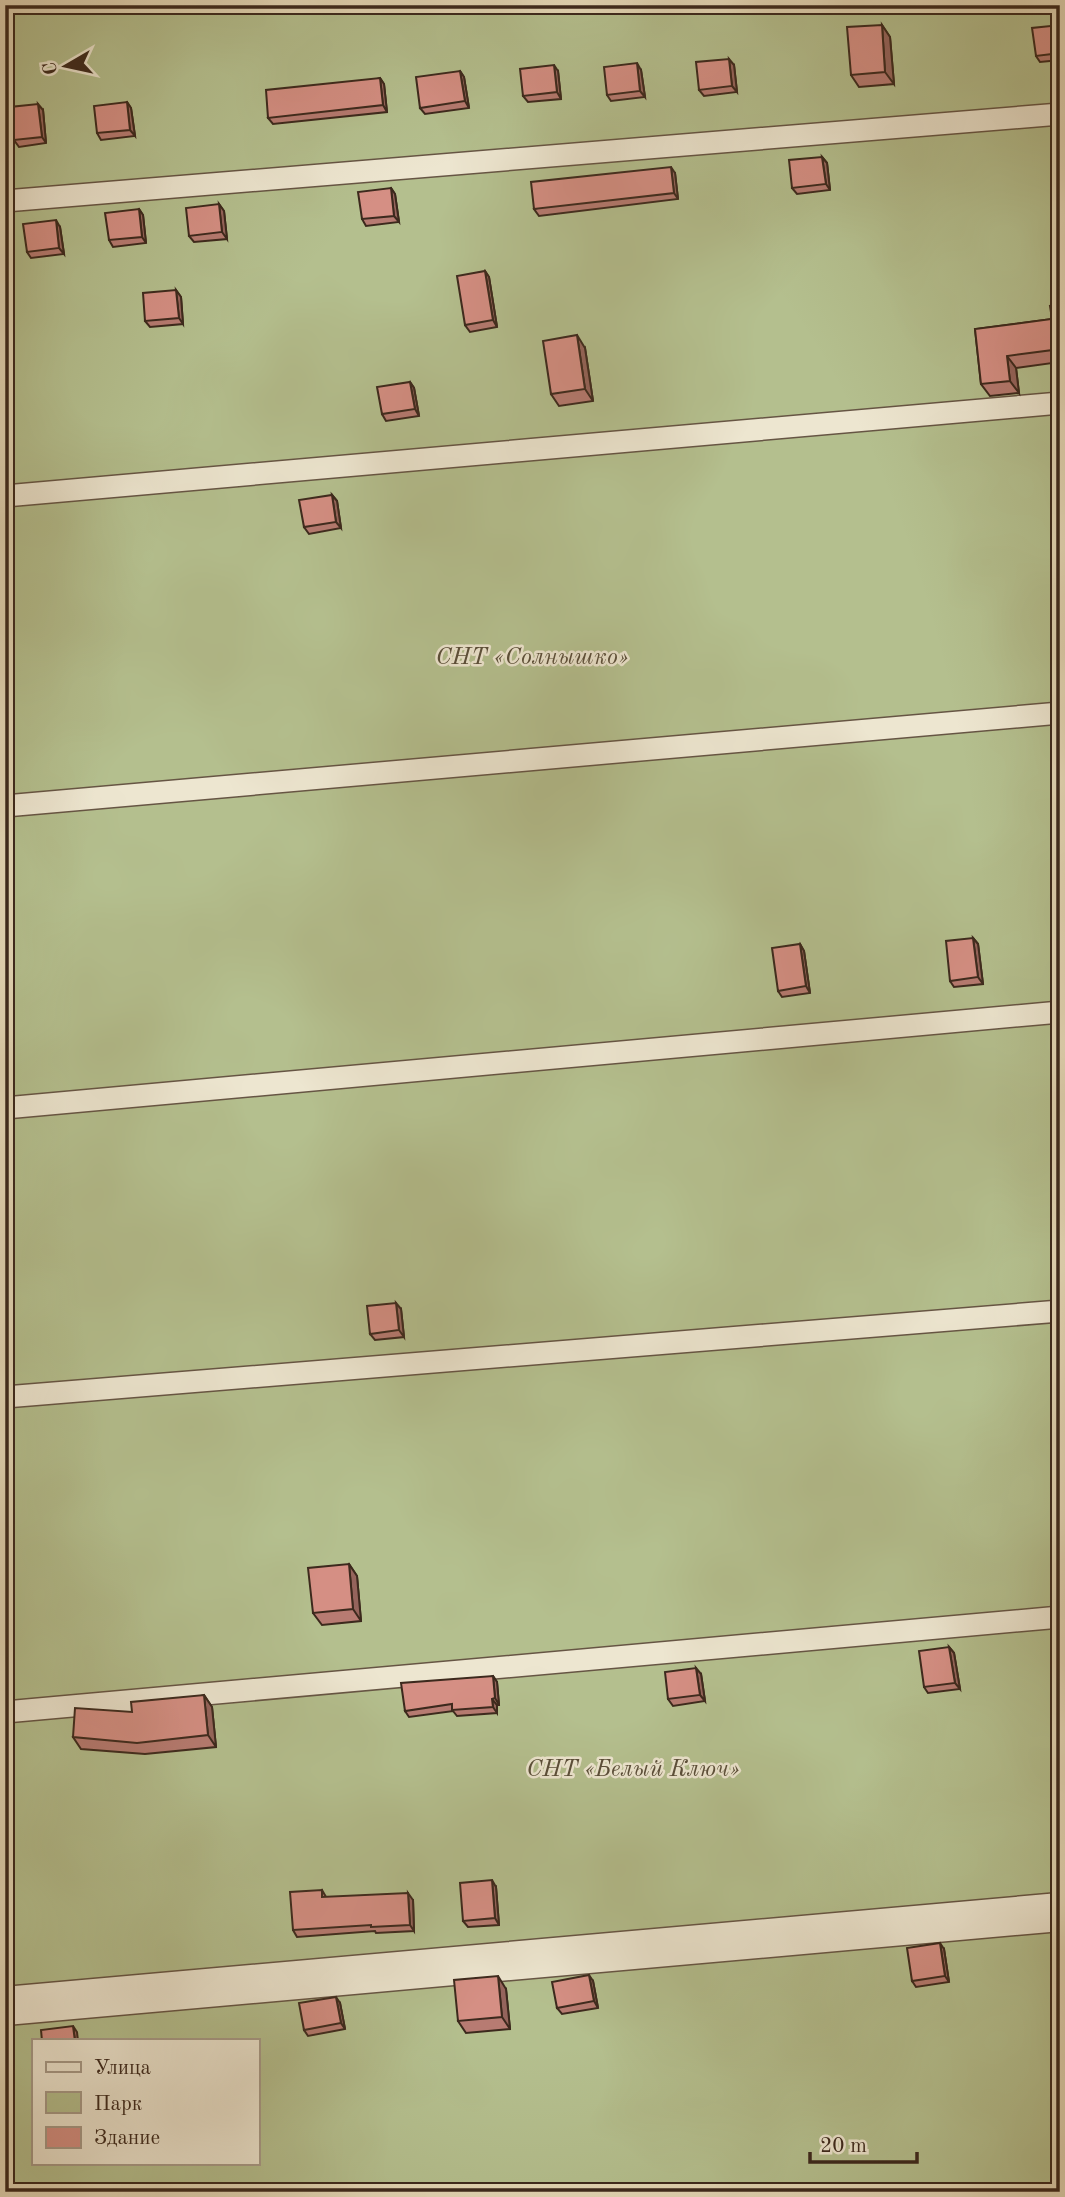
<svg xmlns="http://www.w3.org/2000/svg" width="1065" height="2197" font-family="'Old Standard TT',serif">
  <rect width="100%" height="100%" fill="#e4d8b7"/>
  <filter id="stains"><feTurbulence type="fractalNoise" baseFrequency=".00286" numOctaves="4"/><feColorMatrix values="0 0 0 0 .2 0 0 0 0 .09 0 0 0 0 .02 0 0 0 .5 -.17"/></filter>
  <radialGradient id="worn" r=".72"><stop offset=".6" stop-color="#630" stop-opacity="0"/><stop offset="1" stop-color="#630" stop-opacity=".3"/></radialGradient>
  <path fill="#b4bf8e" stroke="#787456" stroke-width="2" fill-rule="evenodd" d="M5,5H1060V2192H5ZM33,2041H257V2164H33Z"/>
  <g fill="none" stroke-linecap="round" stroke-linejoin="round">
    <defs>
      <g id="service">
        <path d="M5,201L1060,114"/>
        <path d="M5,496L1060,403"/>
        <path d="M5,806L1060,713"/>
        <path d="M5,1108L1060,1012"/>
        <path d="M5,1397L1060,1311"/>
        <path d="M5,1712L1060,1617"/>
      </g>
      <path id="minor" d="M5,2006L1060,1912"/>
    </defs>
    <use href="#service" stroke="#654" stroke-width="24"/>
    <use href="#minor" stroke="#654" stroke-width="41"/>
    <use href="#service" stroke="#ede6d0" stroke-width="21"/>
    <use href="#minor" stroke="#ede6d0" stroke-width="38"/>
  </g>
  <g fill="#b77b72" stroke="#3c291d" stroke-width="2">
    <path d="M882,25L890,37L894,84L859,87L851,75Z"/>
    <path d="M1060,25V60L1040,62L1036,56Z"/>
    <path d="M734,65L737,92L704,96L699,90Z"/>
    <path d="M641,70L645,97L611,101L607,95Z"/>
    <path d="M460,71L464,77L469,108L425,114L420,108Z"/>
    <path d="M558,71L561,99L528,102L523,96Z"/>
    <path d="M380,78L384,84L387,112L273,124L268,118Z"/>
    <path d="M127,102L131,108L135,136L101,140L97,133Z"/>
    <path d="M43,110L46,143L19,147L14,140Z"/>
    <path d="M822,157L827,163L830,190L797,194L792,188Z"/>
    <path d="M675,173L678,199L539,216L534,209Z"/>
    <path d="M391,188L395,194L399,222L366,226L362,219Z"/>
    <path d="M219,204L224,211L227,239L194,242L189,236Z"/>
    <path d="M139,209L143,215L146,243L113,247L109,240Z"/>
    <path d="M60,227L64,254L31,258L27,252Z"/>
    <path d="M485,271L489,277L497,327L470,332L465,325Z"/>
    <path d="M176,290L181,297L183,324L150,327L145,321Z"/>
    <path d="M1060,305V362L1016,368L1019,393L990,396L981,384L975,329L1052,319Z"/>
    <path d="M585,348L593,401L559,406L551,394Z"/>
    <path d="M410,382L414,388L419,416L386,421L382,414Z"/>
    <path d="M332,495L337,501L341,528L309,534L304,527Z"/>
    <path d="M973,938L978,944L983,984L954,987L950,981Z"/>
    <path d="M800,944L804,951L810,993L782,997L778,991Z"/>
    <path d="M1060,1219V1258H1059L1054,1251Z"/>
    <path d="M401,1309L404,1337L375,1340L370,1334Z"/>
    <path d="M349,1564L357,1576L361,1621L322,1625L313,1613Z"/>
    <path d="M949,1647L954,1653L960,1689L928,1693L924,1687Z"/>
    <path d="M701,1674L705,1701L673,1706L668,1699Z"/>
    <path d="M493,1676L497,1682L499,1705H497V1713L457,1716L453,1711L409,1717L405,1711Z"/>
    <path d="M204,1695L212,1707L216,1747L145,1754L81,1749L73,1737Z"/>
    <path d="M496,1887L499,1925L468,1927L463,1921Z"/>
    <path d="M322,1890L326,1897L413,1900L414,1931L376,1933L375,1931L297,1937L293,1930Z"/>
    <path d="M944,1949L949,1982L916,1987L912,1981Z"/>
    <path d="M593,1981L598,2008L562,2014L557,2008Z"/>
    <path d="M506,1989L510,2029L466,2033L458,2021Z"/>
    <path d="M340,2003L345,2029L308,2036L304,2030Z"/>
  </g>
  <g fill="#95645c" stroke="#3c291d" stroke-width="2">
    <path d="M882,25L890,37L894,84L885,72Z"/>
    <path d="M729,59L734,65L737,92L732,86Z"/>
    <path d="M637,63L641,70L645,97L640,91Z"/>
    <path d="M554,65L558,71L561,99L557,92Z"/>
    <path d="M460,71L464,77L469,108L465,101Z"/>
    <path d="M380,78L384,84L387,112L383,105Z"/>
    <path d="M127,102L131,108L135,136L130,130Z"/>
    <path d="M38,104L43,110L46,143L42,137Z"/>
    <path d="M822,157L827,163L830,190L826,184Z"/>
    <path d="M671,167L675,173L678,199L674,193Z"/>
    <path d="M391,188L395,194L399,222L394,216Z"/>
    <path d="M219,204L224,211L227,239L222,232Z"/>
    <path d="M139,209L143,215L146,243L142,237Z"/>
    <path d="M56,220L60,227L64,254L59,248Z"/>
    <path d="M485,271L489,277L497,327L493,320Z"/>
    <path d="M176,290L181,297L183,324L179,318Z"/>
    <path d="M577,335L585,348L593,401L585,389Z"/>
    <path d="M1007,356L1016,368L1019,393L1010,381Z"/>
    <path d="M410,382L414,388L419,416L415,409Z"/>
    <path d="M332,495L337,501L341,528L336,522Z"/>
    <path d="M973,938L978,944L983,984L978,977Z"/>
    <path d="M800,944L804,951L810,993L806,986Z"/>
    <path d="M396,1303L401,1309L404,1337L399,1330Z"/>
    <path d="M349,1564L357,1576L361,1621L353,1609Z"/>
    <path d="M949,1647L954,1653L960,1689L955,1683Z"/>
    <path d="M696,1668L701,1674L705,1701L700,1695Z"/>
    <path d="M493,1676L497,1682L499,1705L495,1698Z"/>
    <path d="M204,1695L212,1707L216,1747L208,1735Z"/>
    <path d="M492,1699L497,1705V1713L493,1707Z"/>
    <path d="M492,1880L496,1887L499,1925L495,1918Z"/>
    <path d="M408,1893L413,1900L414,1931L410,1925Z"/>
    <path d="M940,1943L944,1949L949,1982L945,1976Z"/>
    <path d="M589,1975L593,1981L598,2008L594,2001Z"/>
    <path d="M498,1976L506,1989L510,2029L502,2017Z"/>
    <path d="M336,1997L340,2003L345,2029L341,2023Z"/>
    <path d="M73,2026L77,2032L78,2041H75Z"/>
  </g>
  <g fill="#d58f84" stroke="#3c291d" stroke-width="2">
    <path d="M882,25L885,72L851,75L847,27Z"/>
    <path d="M1060,25V53L1036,56L1032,28Z"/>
    <path d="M729,59L732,86L699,90L696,62Z"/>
    <path d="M637,63L640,91L607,95L604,67Z"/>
    <path d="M554,65L557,92L523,96L520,69Z"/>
    <path d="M460,71L465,101L420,108L416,77Z"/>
    <path d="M380,78L383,105L268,118L266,90Z"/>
    <path d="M127,102L130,130L97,133L94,106Z"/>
    <path d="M38,104L42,137L14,140L10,107Z"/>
    <path d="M822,157L826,184L792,188L789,160Z"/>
    <path d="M671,167L674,193L534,209L531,182Z"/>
    <path d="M391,188L394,216L362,219L358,192Z"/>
    <path d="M219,204L222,232L189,236L186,208Z"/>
    <path d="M139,209L142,237L109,240L105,213Z"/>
    <path d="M56,220L59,248L27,252L23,224Z"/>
    <path d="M485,271L493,320L465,325L457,276Z"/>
    <path d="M176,290L179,318L145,321L143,293Z"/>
    <path d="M1060,305V349L1007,356L1010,381L981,384L975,329L1052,319L1050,306Z"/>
    <path d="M577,335L585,389L551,394L543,341Z"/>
    <path d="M410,382L415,409L382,414L377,387Z"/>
    <path d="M332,495L336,522L304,527L299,500Z"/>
    <path d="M973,938L978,977L950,981L946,941Z"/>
    <path d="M800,944L806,986L778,991L772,948Z"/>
    <path d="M1052,1219H1060V1251H1054Z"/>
    <path d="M396,1303L399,1330L370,1334L367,1306Z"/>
    <path d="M349,1564L353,1609L313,1613L308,1568Z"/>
    <path d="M949,1647L955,1683L924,1687L919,1651Z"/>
    <path d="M696,1668L700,1695L668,1699L665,1672Z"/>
    <path d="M493,1676L495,1698L492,1699L493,1707L452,1710V1704L405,1711L401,1683Z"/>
    <path d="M204,1695L208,1735L137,1743L73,1737L75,1708L132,1712L131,1702Z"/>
    <path d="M492,1880L495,1918L463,1921L460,1883Z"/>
    <path d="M322,1890V1897L408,1893L410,1925L371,1927V1925L293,1930L290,1892Z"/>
    <path d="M940,1943L945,1976L912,1981L907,1948Z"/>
    <path d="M589,1975L594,2001L557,2008L552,1982Z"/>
    <path d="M498,1976L502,2017L458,2021L454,1980Z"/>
    <path d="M336,1997L341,2023L304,2030L299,2003Z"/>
    <path d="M73,2026L75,2041H42L41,2030Z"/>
  </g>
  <g text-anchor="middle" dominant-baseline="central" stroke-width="5" stroke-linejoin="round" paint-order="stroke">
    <g font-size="24" font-style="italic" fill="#5a4e39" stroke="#ede6d0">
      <text x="532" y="658">СНТ «Солнышко»</text>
      <text x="633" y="1770">СНТ «Белый Ключ»</text>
    </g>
  </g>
  <rect width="1065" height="2197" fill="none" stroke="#e4d8b7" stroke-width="28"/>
  <rect x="7" y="7" width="1051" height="2183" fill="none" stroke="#3c291d" stroke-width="3.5"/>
  <rect x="14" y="14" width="1037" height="2169" fill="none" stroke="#3c291d" stroke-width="2"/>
  <rect x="32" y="2039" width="228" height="126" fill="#ede6d0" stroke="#a69a88" stroke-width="2"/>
  <rect x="46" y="2062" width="35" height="10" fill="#ede6d0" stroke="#a69a88" stroke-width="2"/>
  <text x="94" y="2074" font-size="21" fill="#3c291d">Улица</text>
  <rect x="46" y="2092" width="35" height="21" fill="#b4bf8e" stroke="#a69a88" stroke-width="2"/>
  <text x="94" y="2110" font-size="21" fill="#3c291d">Парк</text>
  <rect x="46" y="2127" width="35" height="21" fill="#d58f84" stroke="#a69a88" stroke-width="2"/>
  <text x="94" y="2144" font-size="21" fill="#3c291d">Здание</text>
  <g transform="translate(66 66) rotate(261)" stroke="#ede6d0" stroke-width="5" paint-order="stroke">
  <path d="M0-5L12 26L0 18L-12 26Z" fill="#3c291d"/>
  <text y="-10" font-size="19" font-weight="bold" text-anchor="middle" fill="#3c291d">С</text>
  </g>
  <path d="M810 2152v10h107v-10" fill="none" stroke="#3c291d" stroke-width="3.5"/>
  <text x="820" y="2152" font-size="21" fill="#3c291d" stroke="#ede6d0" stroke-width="5" paint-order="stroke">20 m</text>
  <rect width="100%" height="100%" filter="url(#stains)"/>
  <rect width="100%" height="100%" fill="url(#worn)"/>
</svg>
